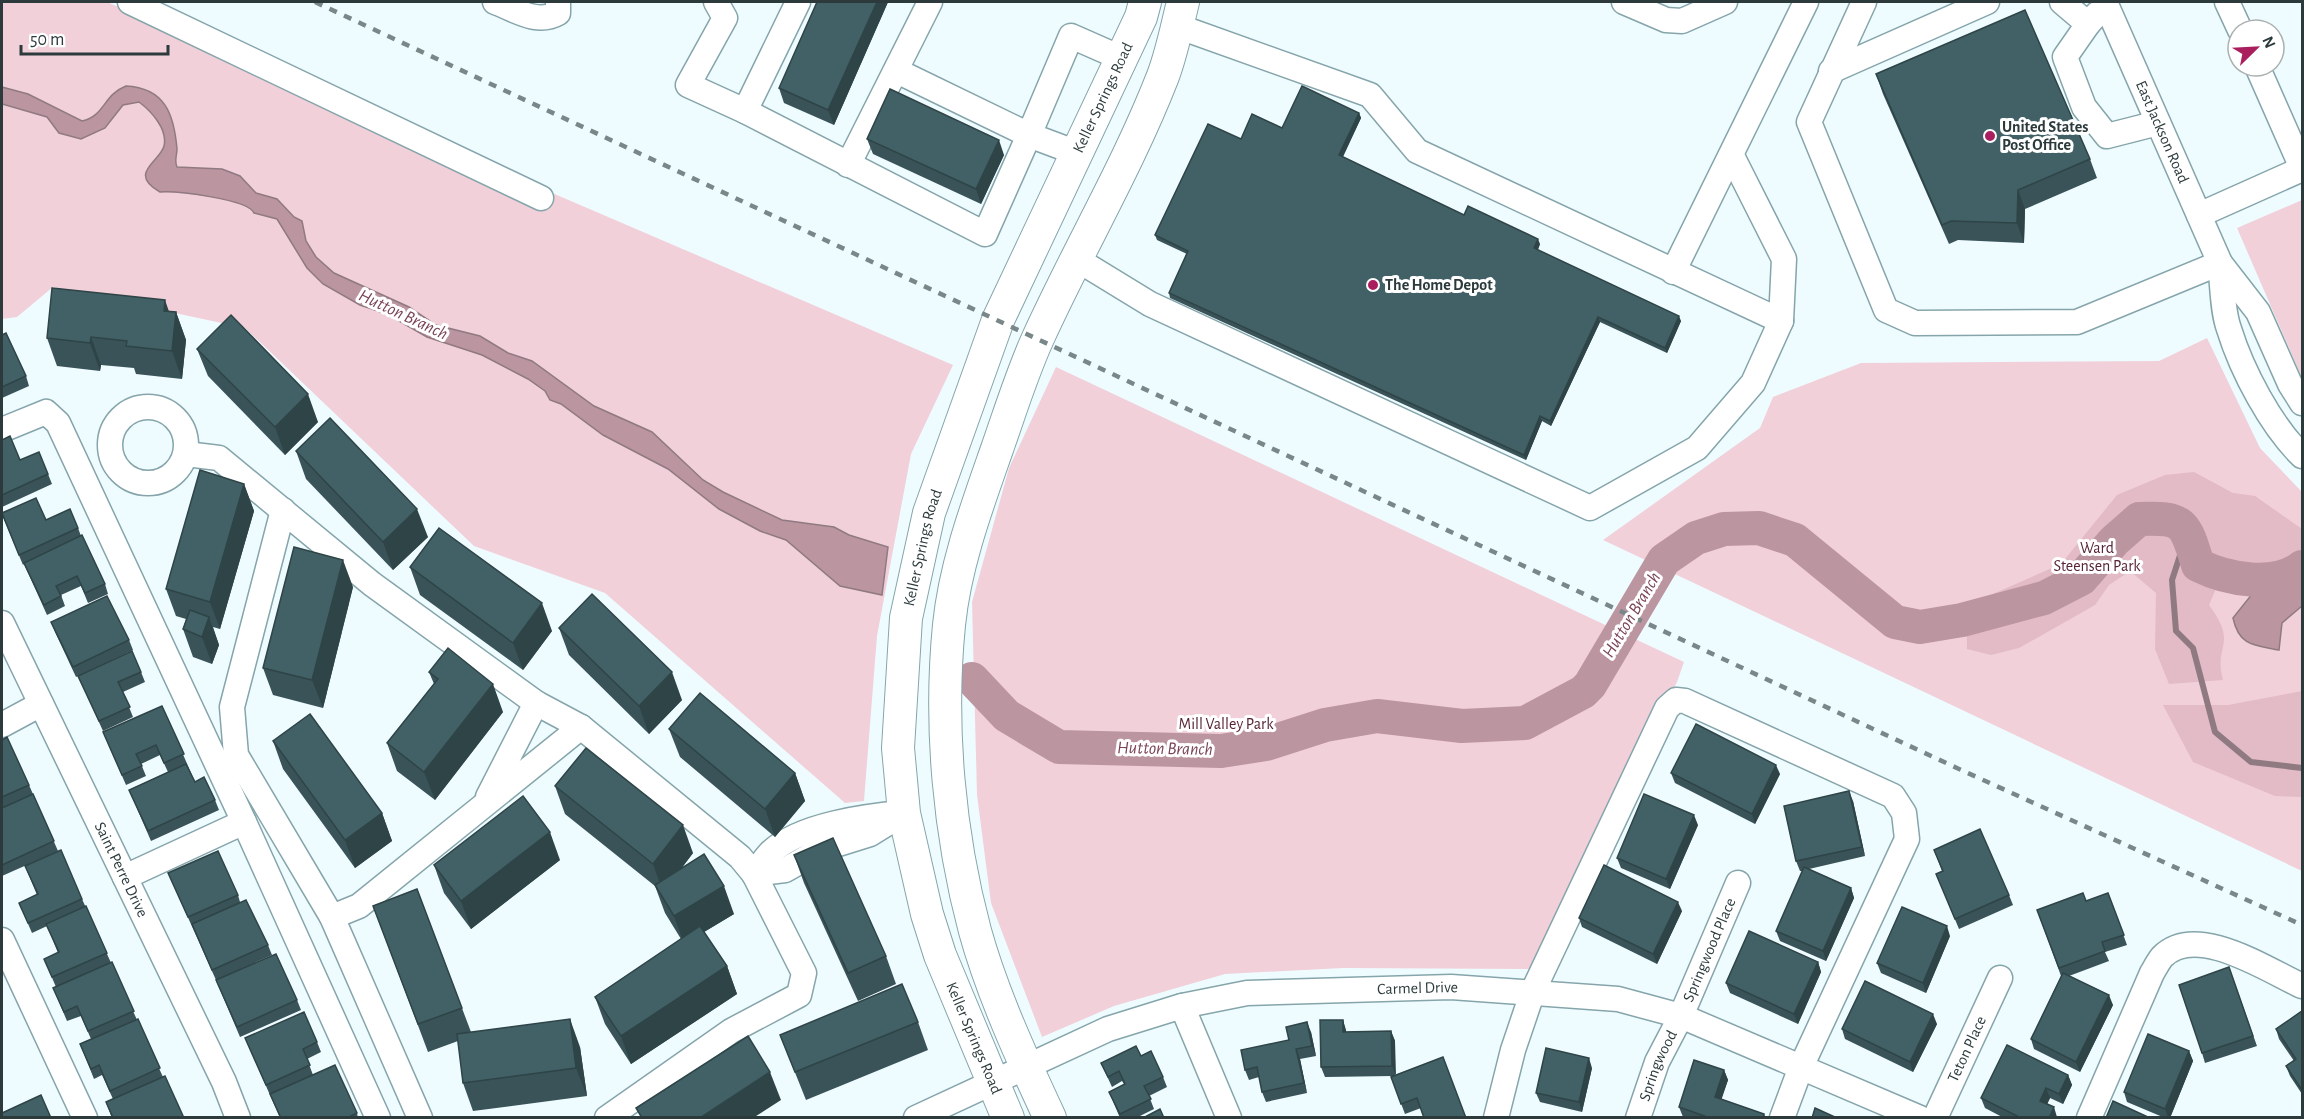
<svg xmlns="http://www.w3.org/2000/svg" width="2304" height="1119" font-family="'Alegreya Sans',sans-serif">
  <rect width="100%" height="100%" fill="#effcff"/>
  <g fill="#f1d0d9">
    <path d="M2,2H107L953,365L911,454L877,636L864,801L845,803L605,593L474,546L245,328L53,287L17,317L2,319Z"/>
    <path d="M2302,200V378L2237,228Z"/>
    <path d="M2207,338L2260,448L2302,492V871L1603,540L1760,428L1773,397L1861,363L2159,361Z"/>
    <path d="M1056,367L1684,662L1677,682L1536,969L1343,968L1225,974L1114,1006L1042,1037L991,903L977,795L972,602L1009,468Z"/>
  </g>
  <g fill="#e2bbc6">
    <path d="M2194,472L2233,493L2255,496L2302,529L2301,556L2263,570L2232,564L2225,567L2209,605C2239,646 2213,644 2223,680L2169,684L2155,649L2156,593L2130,571L2109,585L2095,605L2019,648L1991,655L1967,649V610L1977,601L2061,564L2117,495L2165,475Z"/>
    <path d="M2302,691V797L2275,796L2193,762L2163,705H2228Z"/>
  </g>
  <g fill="#bb95a0" stroke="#907a82" stroke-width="1.5">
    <path d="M126,86C165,88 174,114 177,149C177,155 174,161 177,167L222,169L240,176L256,193L277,199L294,217L302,221L306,241L316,257L334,273L409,307L436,325L480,336L508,353L532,361L594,406L652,432L703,480L723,492L782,520L834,527L849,535L888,547L882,595L840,586L786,540L760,531L719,509L668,469L603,435L561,404L550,400L545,391L528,379L482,355L427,337L387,314L360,305L323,284L307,268L277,219L254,213C248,199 177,191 160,192C127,173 160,162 164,146C168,129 151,111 139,102L123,105L105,128L81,139L59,133L47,117L2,104V87L28,94L82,121C105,116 103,95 126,86Z"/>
    <path d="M2302,560V606L2282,623L2279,650C2254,645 2239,646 2233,618L2253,593C2248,583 2239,585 2228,583V571L2234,567L2278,574Z"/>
  </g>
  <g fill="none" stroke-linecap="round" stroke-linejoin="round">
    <path stroke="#907a82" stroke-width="6" d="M2188,531L2172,580L2176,631L2193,648L2215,732L2251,762L2302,768"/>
    <path stroke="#bb95a0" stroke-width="34" d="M972,679L1007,716L1059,747L1221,751L1266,744L1325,725L1377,716L1462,726L1525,723L1583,692L1590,685L1664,560L1696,538L1724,529L1759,528L1795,540L1895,622L1920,627L1962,620L2044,598L2081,579L2114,541L2139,519C2184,517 2185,522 2198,565C2228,580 2275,588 2302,567"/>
    <defs>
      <g id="minor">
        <path d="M130,2L541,198"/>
        <path d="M495,2C516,10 537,25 558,13V2"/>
        <path d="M716,2L725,18L688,85L745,111"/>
        <path d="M798,2L745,111L985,234L1029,135L1077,153"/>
        <path d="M1624,2L1666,20L1682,21L1725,2"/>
        <path d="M1864,2L1809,122L1886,310L1915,323L2077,322L2220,263"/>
        <path d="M2062,2L2088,24L2097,14"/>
        <path id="s1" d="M2105,2L2220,263L2258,312L2290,384L2302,403"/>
        <path d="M2227,2L2240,30"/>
        <path d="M2088,24L2065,57L2084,107L2107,136L2158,123"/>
        <path d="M1177,26L1370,95L1417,151L1781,321"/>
        <path d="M2257,66L2302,168"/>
        <path d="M897,71L1029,135L1071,36L1121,58"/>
        <path d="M1831,71L1987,2"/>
        <path d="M848,165L930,2"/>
        <path d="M2199,215L2302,169"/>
        <path d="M1078,260L1150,304L1590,508L1697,448L1753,383L1781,321L1784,259L1732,156"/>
        <path d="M2220,265C2223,286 2222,310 2229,329C2242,371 2271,426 2302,456"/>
        <path d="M1673,272L1806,2"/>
        <circle cx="148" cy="445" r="38"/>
        <path d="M2,430L46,412L58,423L244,822"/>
        <path d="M186,454L219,458L372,584L536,703L581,727L740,857L754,874L804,973L799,995L731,1031L607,1118"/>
        <path d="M283,510L232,707L236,755L332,917L420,1118"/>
        <path id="s2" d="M2,623L224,1082L238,1118"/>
        <path d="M2,725L41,704"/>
        <path d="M488,797L536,703"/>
        <path d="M754,874C759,867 765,858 771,852C800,825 866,816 904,813"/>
        <path d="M754,874L785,870L822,849L870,834L899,816"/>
        <path d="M125,877L244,822L378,1118"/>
        <path d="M332,917L359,906L581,727"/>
        <path d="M2,940L85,1118"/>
        <path d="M1182,1006L1229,1118"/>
        <path id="s3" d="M916,1118L1108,1029L1182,1006L1247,993L1451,987L1618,999L1681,1016L1920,1118"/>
        <path d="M1496,1118L1513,1050L1533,991L1667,708L1676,700L1685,701L1893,796L1904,813L1907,839L1801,1067L1782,1118"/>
        <path id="s4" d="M1638,1118L1657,1062L1681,1016L1738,883"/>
        <path id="s5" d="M1935,1118L2000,978"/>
        <path d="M2089,1118L2152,973C2155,968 2158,962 2162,957C2196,922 2267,970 2302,986"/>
      </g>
      <g id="major">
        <path id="s6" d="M1008,1118L940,955L927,914L904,813L898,748L906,618L929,513L998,320L1141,17L1145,2"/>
        <path d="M1050,1118C1023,1060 992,993 975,931C949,834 939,726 949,625C955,565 977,506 997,449C1010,412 1022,373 1038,338C1078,250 1128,166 1163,76C1172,52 1177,26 1183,2"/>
      </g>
    </defs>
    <use href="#minor" stroke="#85a5ab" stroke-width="27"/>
    <use href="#major" stroke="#85a5ab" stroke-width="34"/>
    <use href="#minor" stroke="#fff" stroke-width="24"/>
    <use href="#major" stroke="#fff" stroke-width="32"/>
    <path stroke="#798789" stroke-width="4.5" stroke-dasharray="8 8" stroke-linecap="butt" d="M315,2L1959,769L2302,925"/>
  </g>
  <g fill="#395358">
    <path d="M817,2H888L834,125L784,103L779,88Z"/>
    <path d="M1876,74L2090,159L2097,178L2025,209L2024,243L1958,240L1949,244L1883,94Z"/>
    <path d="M1359,113L1361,118L1343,157L1464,215L1540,244L1538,250L1681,321L1667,353L1600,322L1551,426L1542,421L1526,460L1170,298L1169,293L1187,254L1157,240L1155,235L1241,139L1282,128Z"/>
    <path d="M867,139L1004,155L981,204L873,154Z"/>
    <path d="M169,312H176L186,340L182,379L136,374L134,368L101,365L100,371L57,366L47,338Z"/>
    <path d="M2,335L26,376L29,386L2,398Z"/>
    <path d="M197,349L318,422L285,455L208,376Z"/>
    <path d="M2,440L20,460L48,474L52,484L2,507Z"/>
    <path d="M296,451L428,537L393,570L306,479Z"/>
    <path d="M244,484L254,511L220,629L213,627L219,645L212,664L193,657L183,629L186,619L176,616L166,589Z"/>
    <path d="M2,515L46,520L78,528L81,536L105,584L108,594L88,603L81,586L61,595L65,606L47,615L24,564L23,565Z"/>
    <path d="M410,567L552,631L523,670L420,595Z"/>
    <path d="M353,587L323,708L273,695L263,668Z"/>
    <path d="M51,622L129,640L133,650L76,677L55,632Z"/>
    <path d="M559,628L682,700L649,734L569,655Z"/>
    <path d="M141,672L145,682L123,692L133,717L103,731L78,676Z"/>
    <path d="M429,672L503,712L435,800L397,771L387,743L434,684Z"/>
    <path d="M162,706L195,782L215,800L219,810L151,841L129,790L168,772L160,755L141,764L146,776L126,785L103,732Z"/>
    <path d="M669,729L795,773L805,801L775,837L680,757Z"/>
    <path d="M2,740L29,785L58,851L2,876Z"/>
    <path d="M273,741L382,813L392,841L355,868L283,769Z"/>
    <path d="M1671,773L1780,774L1755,824L1675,783Z"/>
    <path d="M555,786L693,853L681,869L734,914L704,932L727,966L737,994L631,1064L605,1024L595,997L681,939L665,913L655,886L565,814Z"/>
    <path d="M1853,801L1865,856L1809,869L1851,888L1854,898L1826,961L1780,941L1776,931L1803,871H1800L1796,861Z"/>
    <path d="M1698,825L1670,889L1621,868L1617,858Z"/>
    <path d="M1934,850L2009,895L2013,905L1959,929L1936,874L1942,871Z"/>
    <path d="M794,855L886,956L896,984L858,1001L804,883Z"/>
    <path d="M560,860L471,929L444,893L434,865Z"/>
    <path d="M25,866L82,899L163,1077L184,1118H112L106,1102L113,1099L102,1075L94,1079L80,1044L91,1039L81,1016L67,1021L53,988L56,987L44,959L58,953L47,926L32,933L19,903L37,895Z"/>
    <path d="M168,873L238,895L240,902L268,945L272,955L216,980Z"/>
    <path d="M417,889L471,1032L580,1047L587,1096L473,1111L463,1083L458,1041L428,1052L373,906Z"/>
    <path d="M2108,893L2127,945L2105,952L2109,961L2069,976L2113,1005L2080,1072L2034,1049L2031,1039L2061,976L2037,910L2086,901Z"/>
    <path d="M1682,911L1657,964L1582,927L1579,918Z"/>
    <path d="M1950,936L1926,993L1881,973L1877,963Z"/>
    <path d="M1818,962L1821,972L1798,1024L1730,993L1726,983Z"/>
    <path d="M2229,967L2257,1046L2205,1063L2202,1053Z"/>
    <path d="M216,980L297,1000L301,1010L240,1037Z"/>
    <path d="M2302,1011V1094L2290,1076L2286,1066L2294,1061L2279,1039L2276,1029Z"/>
    <path d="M1343,1020L1346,1032L1391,1031L1395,1041V1075L1443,1057L1421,1108L1405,1114L1391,1077L1393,1076L1325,1077L1321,1067Z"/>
    <path d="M918,1022L928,1050L806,1100L780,1035Z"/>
    <path d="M1937,1024L1913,1072L1845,1039L1842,1029Z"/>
    <path d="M1311,1032L1316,1056L1300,1059L1307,1093L1266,1102L1262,1092L1259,1077L1249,1080L1245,1070L1289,1040Z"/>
    <path d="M245,1038L317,1042L321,1052L307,1059L313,1075L357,1113L358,1118H280Z"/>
    <path d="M2189,1051L2193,1061L2170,1118H2165L2127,1102L2124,1092Z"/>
    <path d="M1141,1056L1163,1077L1167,1087L1149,1096L1154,1109L1136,1118H1120L1109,1092L1124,1084L1122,1081L1112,1087L1101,1063Z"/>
    <path d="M1592,1068L1582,1112L1540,1102L1536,1093Z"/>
    <path d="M1724,1070L1728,1080L1721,1099L1764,1114L1766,1118L1683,1117L1679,1107Z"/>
    <path d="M2068,1075L2072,1085L2063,1104L2050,1098L2047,1104L2057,1118H2004L1985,1108L1981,1098Z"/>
  </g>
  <g fill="#2e4447">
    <path d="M877,2H888L834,125L828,110Z"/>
    <path d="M1359,113L1361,118L1341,160L1339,155Z"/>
    <path d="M999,140L1004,155L981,204L976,189Z"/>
    <path d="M2018,190L2025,209L2024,243L2017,223Z"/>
    <path d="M1538,239L1540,244L1536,253L1534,248Z"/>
    <path d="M165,300L174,326L176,312L186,340L182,379L172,351L164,311Z"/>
    <path d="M1679,316L1681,321L1667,353L1665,348Z"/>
    <path d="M1598,317L1600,322L1551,426L1550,421Z"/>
    <path d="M91,337L101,365L100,371L90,343Z"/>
    <path d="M308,394L318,422L285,455L275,427Z"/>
    <path d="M1540,416L1542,421L1526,460L1524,455Z"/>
    <path d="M244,484L254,511L220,629L210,602Z"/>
    <path d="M417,509L428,537L393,570L383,542Z"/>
    <path d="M343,560L353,587L323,708L312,680Z"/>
    <path d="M542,603L552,631L523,670L513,643Z"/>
    <path d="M209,617L219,645L212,664L202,637Z"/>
    <path d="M672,672L682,700L649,734L639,706Z"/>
    <path d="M493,684L503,712L435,800L424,772Z"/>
    <path d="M1776,765L1780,774L1755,824L1752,814Z"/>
    <path d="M795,773L805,801L775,837L765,809Z"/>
    <path d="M1849,791L1853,801L1865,856L1862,847Z"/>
    <path d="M382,813L392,841L355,868L345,840Z"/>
    <path d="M1694,815L1698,825L1670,889L1666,879Z"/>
    <path d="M683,825L693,853L663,892L653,864Z"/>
    <path d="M550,832L560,860L471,929L461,901Z"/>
    <path d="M724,886L734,914L684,944L674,916Z"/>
    <path d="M1851,888L1854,898L1826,961L1823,951Z"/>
    <path d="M1678,902L1682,911L1657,964L1653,954Z"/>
    <path d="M1947,926L1950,936L1926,993L1923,983Z"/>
    <path d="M1818,962L1821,972L1798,1024L1794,1014Z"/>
    <path d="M727,966L737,994L631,1064L621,1036Z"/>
    <path d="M2109,995L2113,1005L2080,1072L2076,1062Z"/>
    <path d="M1933,1014L1937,1024L1913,1072L1910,1062Z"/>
    <path d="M570,1019L580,1047L587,1096L576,1068Z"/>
    <path d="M1343,1020L1346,1030L1347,1042L1343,1032Z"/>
    <path d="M1307,1022L1311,1032L1316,1056L1312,1046Z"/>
    <path d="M1391,1031L1395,1041L1396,1076L1392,1066Z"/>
    <path d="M1296,1049L1300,1059L1307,1093L1304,1083Z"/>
    <path d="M2189,1051L2193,1061L2170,1118H2168L2165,1109Z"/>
    <path d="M1589,1058L1592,1068L1582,1112L1579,1102Z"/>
    <path d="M1724,1070L1728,1080L1719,1107L1715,1097Z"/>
    <path d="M770,1072L781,1100L753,1118H700Z"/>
    <path d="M2068,1075L2072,1085L2063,1104L2059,1094Z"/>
    <path d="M2046,1088L2050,1098L2044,1111L2040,1101Z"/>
    <path d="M2054,1107L2057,1117L2049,1118Z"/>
  </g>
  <g fill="#426166" stroke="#2e4447" stroke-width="1.5">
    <path d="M817,2H877L828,110L779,88Z"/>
    <path d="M2025,10L2090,159L2018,190L2017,223L1951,221L1942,225L1876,74Z"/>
    <path d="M1302,86L1359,113L1339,155L1464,215L1468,206L1538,239L1534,248L1679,316L1665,348L1598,317L1550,421L1540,416L1524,455L1169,293L1188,251L1155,235L1208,124L1241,139L1252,114L1282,128Z"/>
    <path d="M890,89L999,140L976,189L867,139Z"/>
    <path d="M52,288L165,300L164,311L176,312L172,351L126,346L127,341L91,337L90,343L47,338Z"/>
    <path d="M231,315L308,394L275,427L197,349Z"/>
    <path d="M6,333L26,376L2,387V335Z"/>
    <path d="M330,418L417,509L383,542L296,451Z"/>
    <path d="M10,436L20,460L39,452L48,474L2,495V440Z"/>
    <path d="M200,470L244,484L210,602L166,589Z"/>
    <path d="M36,498L46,520L70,509L78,528L19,555L2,513Z"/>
    <path d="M439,528L542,603L513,643L410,567Z"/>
    <path d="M82,535L105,584L85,593L77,576L56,586L61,596L44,605L24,563Z"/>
    <path d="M294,547L343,560L312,680L263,668Z"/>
    <path d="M592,594L672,672L639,706L559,628Z"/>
    <path d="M107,596L129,640L73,667L51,622Z"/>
    <path d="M190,610L209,617L202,637L183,629Z"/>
    <path d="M448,648L493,684L424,772L387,743L438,679L429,672Z"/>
    <path d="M132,651L141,672L118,682L130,707L99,721L78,676Z"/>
    <path d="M700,693L795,773L765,809L669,729Z"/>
    <path d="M162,706L184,754L164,763L156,745L136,754L142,766L122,775L103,732Z"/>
    <path d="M310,714L382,813L345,840L273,741Z"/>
    <path d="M1696,724L1776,765L1752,814L1671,773Z"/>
    <path d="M7,737L29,785L2,797V740Z"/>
    <path d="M586,748L683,825L653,864L555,786Z"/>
    <path d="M186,764L195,782L204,777L215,800L148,831L129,790Z"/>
    <path d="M1849,791L1862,847L1796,861L1784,806Z"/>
    <path d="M33,794L54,841L2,865V808Z"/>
    <path d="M1644,794L1694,815L1666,879L1617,858Z"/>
    <path d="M523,796L550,832L461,901L434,865Z"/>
    <path d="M1980,829L2009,895L1955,919L1936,874L1943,871L1934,850Z"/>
    <path d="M833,838L886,956L848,973L794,855Z"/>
    <path d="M61,850L82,899L28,923L19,903L38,894L25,866Z"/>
    <path d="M218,851L238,895L188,917L168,873Z"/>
    <path d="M704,854L724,886L674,916L655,885Z"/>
    <path d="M1604,865L1678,902L1653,954L1579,918Z"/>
    <path d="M1804,867L1851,888L1823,951L1776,931Z"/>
    <path d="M417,889L462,1008L418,1024L373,906Z"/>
    <path d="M2083,893L2086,901L2108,893L2124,935L2102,942L2105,951L2059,968L2037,910Z"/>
    <path d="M246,900L268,945L212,970L192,924Z"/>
    <path d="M86,906L107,953L52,977L44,959L59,952L46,924Z"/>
    <path d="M1902,907L1947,926L1923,983L1877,963Z"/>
    <path d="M700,926L727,966L621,1036L595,997Z"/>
    <path d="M1749,931L1818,962L1794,1014L1726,983Z"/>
    <path d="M276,954L297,1000L237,1027L216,980Z"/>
    <path d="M112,962L134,1011L88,1031L77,1006L64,1012L53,988Z"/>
    <path d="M2229,967L2253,1036L2202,1053L2179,985Z"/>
    <path d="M2063,973L2109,995L2076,1062L2031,1039Z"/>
    <path d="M1865,981L1933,1014L1910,1062L1842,1029Z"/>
    <path d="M902,984L918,1022L795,1072L780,1035Z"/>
    <path d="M2302,1011V1090L2286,1066L2296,1059L2276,1029Z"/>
    <path d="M304,1012L317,1042L303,1049L310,1065L266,1085L245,1038Z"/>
    <path d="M138,1019L160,1068L110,1091L99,1065L91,1069L80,1044Z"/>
    <path d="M570,1019L576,1068L463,1083L457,1034Z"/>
    <path d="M1320,1020H1343V1032L1391,1031L1392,1066L1321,1067Z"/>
    <path d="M1307,1022L1312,1046L1296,1049L1304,1083L1262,1092L1257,1067L1245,1070L1241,1050L1289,1040L1286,1027Z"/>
    <path d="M2148,1034L2189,1051L2165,1109L2124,1092Z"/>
    <path d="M748,1036L770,1072L700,1118H642L636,1108Z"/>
    <path d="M2007,1045L2068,1075L2059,1094L2046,1088L2040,1101L2054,1107L2049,1118H2021L1981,1098Z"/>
    <path d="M1136,1046L1141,1056L1151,1051L1163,1077L1144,1086L1151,1099L1120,1114L1109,1092L1125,1084L1119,1071L1108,1077L1101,1063Z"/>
    <path d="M1546,1048L1589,1058L1579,1102L1536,1093Z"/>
    <path d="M1443,1057L1466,1118H1424L1417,1098L1401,1104L1391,1077Z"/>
    <path d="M1694,1060L1724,1070L1715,1097L1764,1114L1763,1118H1710L1679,1107Z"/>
    <path d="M335,1065L357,1113L347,1118H281L270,1094Z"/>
    <path d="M165,1076L184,1118H113L106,1102Z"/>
    <path d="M41,1095L51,1118H2V1113Z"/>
    <path d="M2113,1101L2150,1118H2106Z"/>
    <path d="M1815,1108L1837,1118H1812Z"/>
    <path d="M1160,1109L1164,1118H1143Z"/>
  </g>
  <g fill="#aa1e5e" stroke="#fff" stroke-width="2">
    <circle cx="1990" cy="136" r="6"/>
    <circle cx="1373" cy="285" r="6"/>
  </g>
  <g text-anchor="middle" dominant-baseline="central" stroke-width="6" stroke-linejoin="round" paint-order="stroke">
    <g font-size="16" fill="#2c3a3c" stroke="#fff">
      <text stroke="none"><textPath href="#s6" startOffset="1077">Keller Springs Road</textPath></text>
      <text stroke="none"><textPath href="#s1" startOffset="142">East Jackson Road</textPath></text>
      <text stroke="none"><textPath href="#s6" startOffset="591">Keller Springs Road</textPath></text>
      <text stroke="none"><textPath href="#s2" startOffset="274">Saint Perre Drive</textPath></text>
      <text stroke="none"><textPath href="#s4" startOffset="183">Springwood Place</textPath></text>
      <text stroke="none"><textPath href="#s3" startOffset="526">Carmel Drive</textPath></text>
      <text transform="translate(974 1038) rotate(67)">Keller Springs Road</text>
      <text stroke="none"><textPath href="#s5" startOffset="76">Teton Place</textPath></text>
      <text stroke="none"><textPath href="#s4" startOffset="56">Springwood</textPath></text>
    </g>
    <g font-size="16" font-weight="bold" fill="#2c3a3c" stroke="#fff" text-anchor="start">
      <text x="2002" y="127">United States<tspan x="2002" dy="18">Post Office</tspan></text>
      <text x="1385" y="285">The Home Depot</text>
    </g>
    <g font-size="16" fill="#562436" stroke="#fff">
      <text x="2097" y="548">Ward<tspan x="2097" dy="18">Steensen Park</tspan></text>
      <text x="1226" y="724">Mill Valley Park</text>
    </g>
    <g font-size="18" font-style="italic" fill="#794355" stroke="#fff">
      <text transform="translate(403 315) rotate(25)">Hutton Branch</text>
      <text transform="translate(1632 615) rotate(-59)">Hutton Branch</text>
      <text transform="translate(1165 749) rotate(1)">Hutton Branch</text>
    </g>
  </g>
  <rect width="2304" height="1119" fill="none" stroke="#2c3a3c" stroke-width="6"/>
  <g transform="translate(2256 48) rotate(66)"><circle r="28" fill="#ffffff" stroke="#abb0b1" stroke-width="1.5"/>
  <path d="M0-4.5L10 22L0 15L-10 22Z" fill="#aa1e5e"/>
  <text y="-9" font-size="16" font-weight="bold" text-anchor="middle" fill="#2c3a3c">N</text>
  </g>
  <path d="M21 45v9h147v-9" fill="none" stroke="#2c3a3c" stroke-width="3"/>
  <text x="30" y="45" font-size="18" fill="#2c3a3c" stroke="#ffffff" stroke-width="4.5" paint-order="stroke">50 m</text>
</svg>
